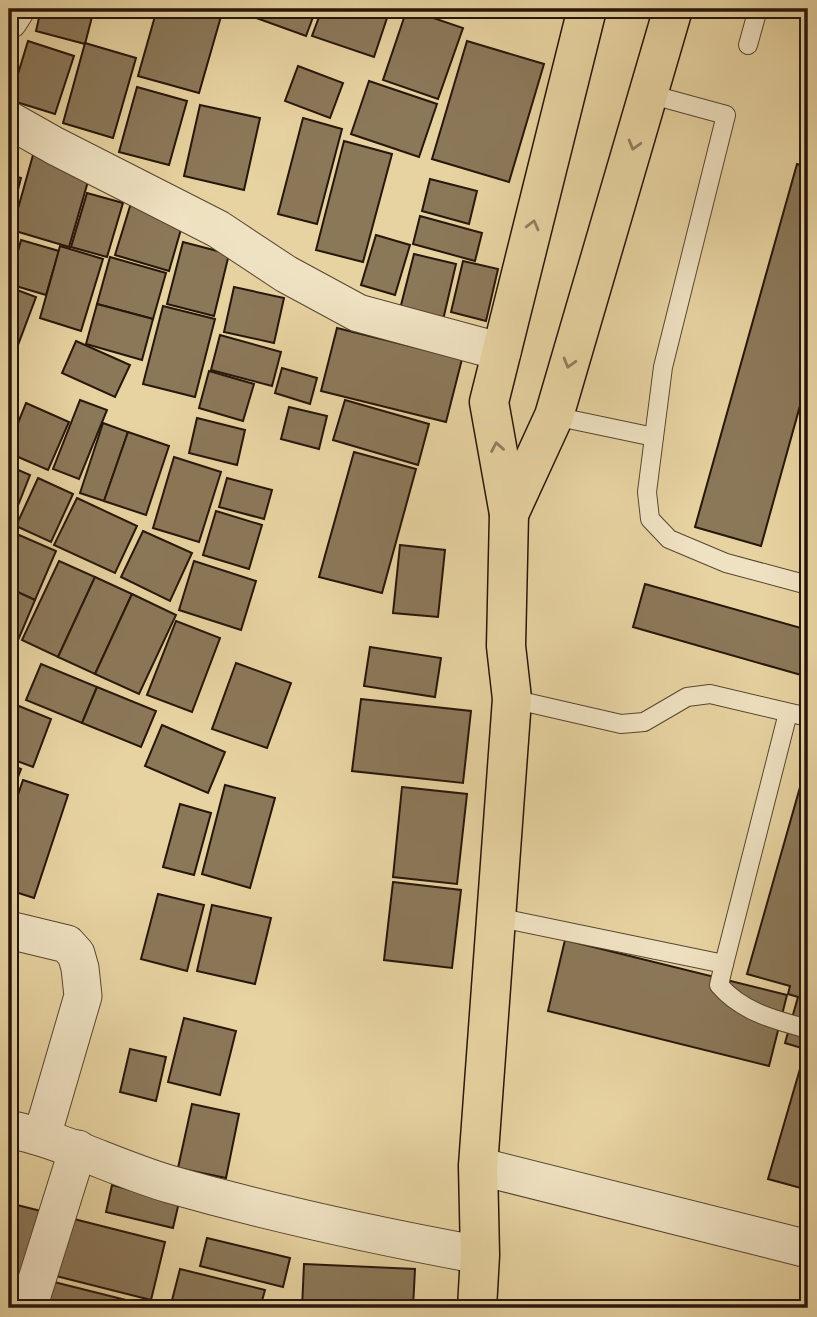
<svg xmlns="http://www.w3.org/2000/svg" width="817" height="1317" font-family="'Libre Bodoni',serif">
  <rect width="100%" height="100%" fill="#e7d3a1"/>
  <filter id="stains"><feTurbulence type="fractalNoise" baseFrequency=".00286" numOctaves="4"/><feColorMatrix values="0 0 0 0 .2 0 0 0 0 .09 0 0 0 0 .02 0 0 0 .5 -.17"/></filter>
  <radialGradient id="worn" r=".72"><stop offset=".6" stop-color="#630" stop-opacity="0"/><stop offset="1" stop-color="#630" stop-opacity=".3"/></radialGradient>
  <g fill="#8b7859" stroke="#27160b" stroke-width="2">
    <path d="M41,9H94L85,44L36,31Z"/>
    <path d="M157,9H209L222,13L199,93L138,76Z"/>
    <path d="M253,9H316L306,36L251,16Z"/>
    <path d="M322,9H390L374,57L312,36Z"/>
    <path d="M407,9L463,28L438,99L383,80Z"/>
    <path d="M28,41L74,56L55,114L10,100Z"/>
    <path d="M467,41L544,64L509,182L432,159Z"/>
    <path d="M85,43L136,58L113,138L63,123Z"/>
    <path d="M298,66L343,83L330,118L285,101Z"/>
    <path d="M369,81L437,104L419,157L351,134Z"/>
    <path d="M137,87L187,101L169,165L119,152Z"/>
    <path d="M200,105L260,118L244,190L184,176Z"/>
    <path d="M303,118L342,129L317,224L278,214Z"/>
    <path d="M344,141L392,154L363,262L316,250Z"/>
    <path d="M33,155L91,171L69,247L12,230Z"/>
    <path d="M797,164L808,168V377L761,546L695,527Z"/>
    <path d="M9,175L21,178L9,225Z"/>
    <path d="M430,179L477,191L469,224L422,211Z"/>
    <path d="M87,193L123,203L107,257L71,247Z"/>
    <path d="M131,203L184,219L169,271L115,255Z"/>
    <path d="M420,216L482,233L475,261L413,244Z"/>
    <path d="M376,235L410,245L395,295L361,285Z"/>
    <path d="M21,240L59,251L46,295L9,284Z"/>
    <path d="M183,242L229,254L214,316L167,304Z"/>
    <path d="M60,246L103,259L81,331L40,318Z"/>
    <path d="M414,254L456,264L443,320L400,309Z"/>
    <path d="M110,257L166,273L153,319L97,304Z"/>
    <path d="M463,261L498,269L486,321L451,312Z"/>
    <path d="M9,287L36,297L15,353L9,351Z"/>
    <path d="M234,287L284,298L274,343L224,332Z"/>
    <path d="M97,304L153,319L142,360L86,344Z"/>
    <path d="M163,306L215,319L195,397L143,384Z"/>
    <path d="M337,328L462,359L446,422L321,391Z"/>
    <path d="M220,335L281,352L272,386L211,370Z"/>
    <path d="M76,341L130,365L115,397L62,373Z"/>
    <path d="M282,368L317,378L310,404L275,393Z"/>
    <path d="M209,371L254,384L243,421L199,408Z"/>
    <path d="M9,391L18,395L9,417Z"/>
    <path d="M80,400L107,410L79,479L53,469Z"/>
    <path d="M345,400L429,424L418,465L333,440Z"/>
    <path d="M26,403L69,422L48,470L9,453V445Z"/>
    <path d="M289,407L327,416L319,449L281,439Z"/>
    <path d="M197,418L245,430L237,465L189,453Z"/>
    <path d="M103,423L128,432L104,501L80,493Z"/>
    <path d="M128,432L169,446L146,515L104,501Z"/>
    <path d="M354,452L416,469L382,593L319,577Z"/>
    <path d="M174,457L221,472L199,542L153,528Z"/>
    <path d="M9,466L30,475L17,508L9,505Z"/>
    <path d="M38,478L73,494L51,542L16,526Z"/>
    <path d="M227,478L272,490L264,519L219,507Z"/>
    <path d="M77,498L137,526L115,573L54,545Z"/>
    <path d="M216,511L262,525L249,569L203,555Z"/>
    <path d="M143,531L192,553L170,601L121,577Z"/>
    <path d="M19,535L56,551L35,600L9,588V558Z"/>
    <path d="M400,545L445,550L438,617L393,613Z"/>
    <path d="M59,561L95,577L58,657L22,640Z"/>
    <path d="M194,561L256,581L241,630L179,610Z"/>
    <path d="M95,577L132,594L95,674L58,657Z"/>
    <path d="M645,584L808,630V677L633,627Z"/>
    <path d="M9,588L35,600L16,645L9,642Z"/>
    <path d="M132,594L176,615L139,694L95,674Z"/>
    <path d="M176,621L220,638L192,712L147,695Z"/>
    <path d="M370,647L441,658L435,697L364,686Z"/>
    <path d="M236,663L291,683L267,748L212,729Z"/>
    <path d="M41,664L97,687L82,723L26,700Z"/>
    <path d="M97,687L156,711L141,747L82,723Z"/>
    <path d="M361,699L471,711L463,783L352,771Z"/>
    <path d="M9,702L51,719L33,767L9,758Z"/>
    <path d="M162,725L225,752L208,793L145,766Z"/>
    <path d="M808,759V1050L785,1043L798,997L788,994L790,986L747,974Z"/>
    <path d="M9,764L21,769L12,793L9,792Z"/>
    <path d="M23,780L68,795L34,898L9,890V821Z"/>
    <path d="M225,785L275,798L250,888L202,874Z"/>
    <path d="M402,787L467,794L457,884L393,877Z"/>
    <path d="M180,804L211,813L194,875L163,867Z"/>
    <path d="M393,882L461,890L452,968L384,960Z"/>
    <path d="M158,894L204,905L187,971L141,959Z"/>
    <path d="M212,905L271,918L255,984L197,971Z"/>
    <path d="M565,940L787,995L769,1066L548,1011Z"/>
    <path d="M184,1018L236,1031L220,1095L168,1082Z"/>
    <path d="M130,1049L166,1057L156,1101L120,1092Z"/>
    <path d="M802,1062L808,1064V1190L768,1179Z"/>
    <path d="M192,1104L239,1114L226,1178L178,1168Z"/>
    <path d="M112,1185L179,1202L173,1228L106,1212Z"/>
    <path d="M9,1203L41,1211L21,1292L9,1289Z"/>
    <path d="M70,1218L165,1242L151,1300L56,1276Z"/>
    <path d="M207,1238L290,1258L283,1287L200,1266Z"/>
    <path d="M304,1264L415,1269L413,1308H302Z"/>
    <path d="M180,1269L265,1290L260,1308H170Z"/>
    <path d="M46,1280L130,1301L128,1308H39Z"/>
  </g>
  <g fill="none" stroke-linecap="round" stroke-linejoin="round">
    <defs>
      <g id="service">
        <path d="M748,45L758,9"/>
        <path d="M649,94L726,115L663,367L647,492L650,519L669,539L726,563L808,585"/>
        <path d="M554,416L654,437"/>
        <path d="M512,699L621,724L644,722L687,697L710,694L808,717"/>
        <path d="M496,917L724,964L719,985C742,1012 775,1020 808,1029"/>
        <path d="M724,964L788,713"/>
      </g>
      <g id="minor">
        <path d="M9,20L16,9"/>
        <path d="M9,120L55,146L218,229L286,274L358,313L502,352"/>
        <path d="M9,930L67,944L76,954L80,968L83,996L42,1136"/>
        <path d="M9,1129C65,1141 115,1168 169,1184C271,1213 376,1236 480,1255"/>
        <path d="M478,1166L808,1249"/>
        <path d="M28,1308L78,1149"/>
      </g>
      <g id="primary">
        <path d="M509,514L554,416L673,9"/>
        <path d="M477,1308L480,1255L478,1166L512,699L506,646L509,514L489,402L587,9"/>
      </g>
    </defs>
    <use href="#service" stroke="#574530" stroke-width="20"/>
    <use href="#minor" stroke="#574530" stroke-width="39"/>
    <use href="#primary" stroke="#27160b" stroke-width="41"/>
    <use href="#service" stroke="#efe2c2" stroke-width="18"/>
    <use href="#minor" stroke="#efe2c2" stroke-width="37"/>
    <use href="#primary" stroke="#e7d3a1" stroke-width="38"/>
  </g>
  <defs><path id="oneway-chevron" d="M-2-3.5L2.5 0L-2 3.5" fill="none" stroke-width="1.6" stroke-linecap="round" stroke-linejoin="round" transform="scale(1.75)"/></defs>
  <g stroke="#917e5e">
    <use href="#oneway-chevron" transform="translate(634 145) rotate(106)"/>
    <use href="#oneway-chevron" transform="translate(533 225) rotate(-76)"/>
    <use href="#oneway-chevron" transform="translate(569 363) rotate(106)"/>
    <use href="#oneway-chevron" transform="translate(497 447) rotate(-100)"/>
  </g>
  <rect width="817" height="1317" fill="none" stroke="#e7d3a1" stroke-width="35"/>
  <rect x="10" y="10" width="796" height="1296" fill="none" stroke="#27160b" stroke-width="3.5"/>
  <rect x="18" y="18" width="782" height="1282" fill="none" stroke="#27160b" stroke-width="2"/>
  <rect width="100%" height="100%" filter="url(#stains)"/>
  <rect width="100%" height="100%" fill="url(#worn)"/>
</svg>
